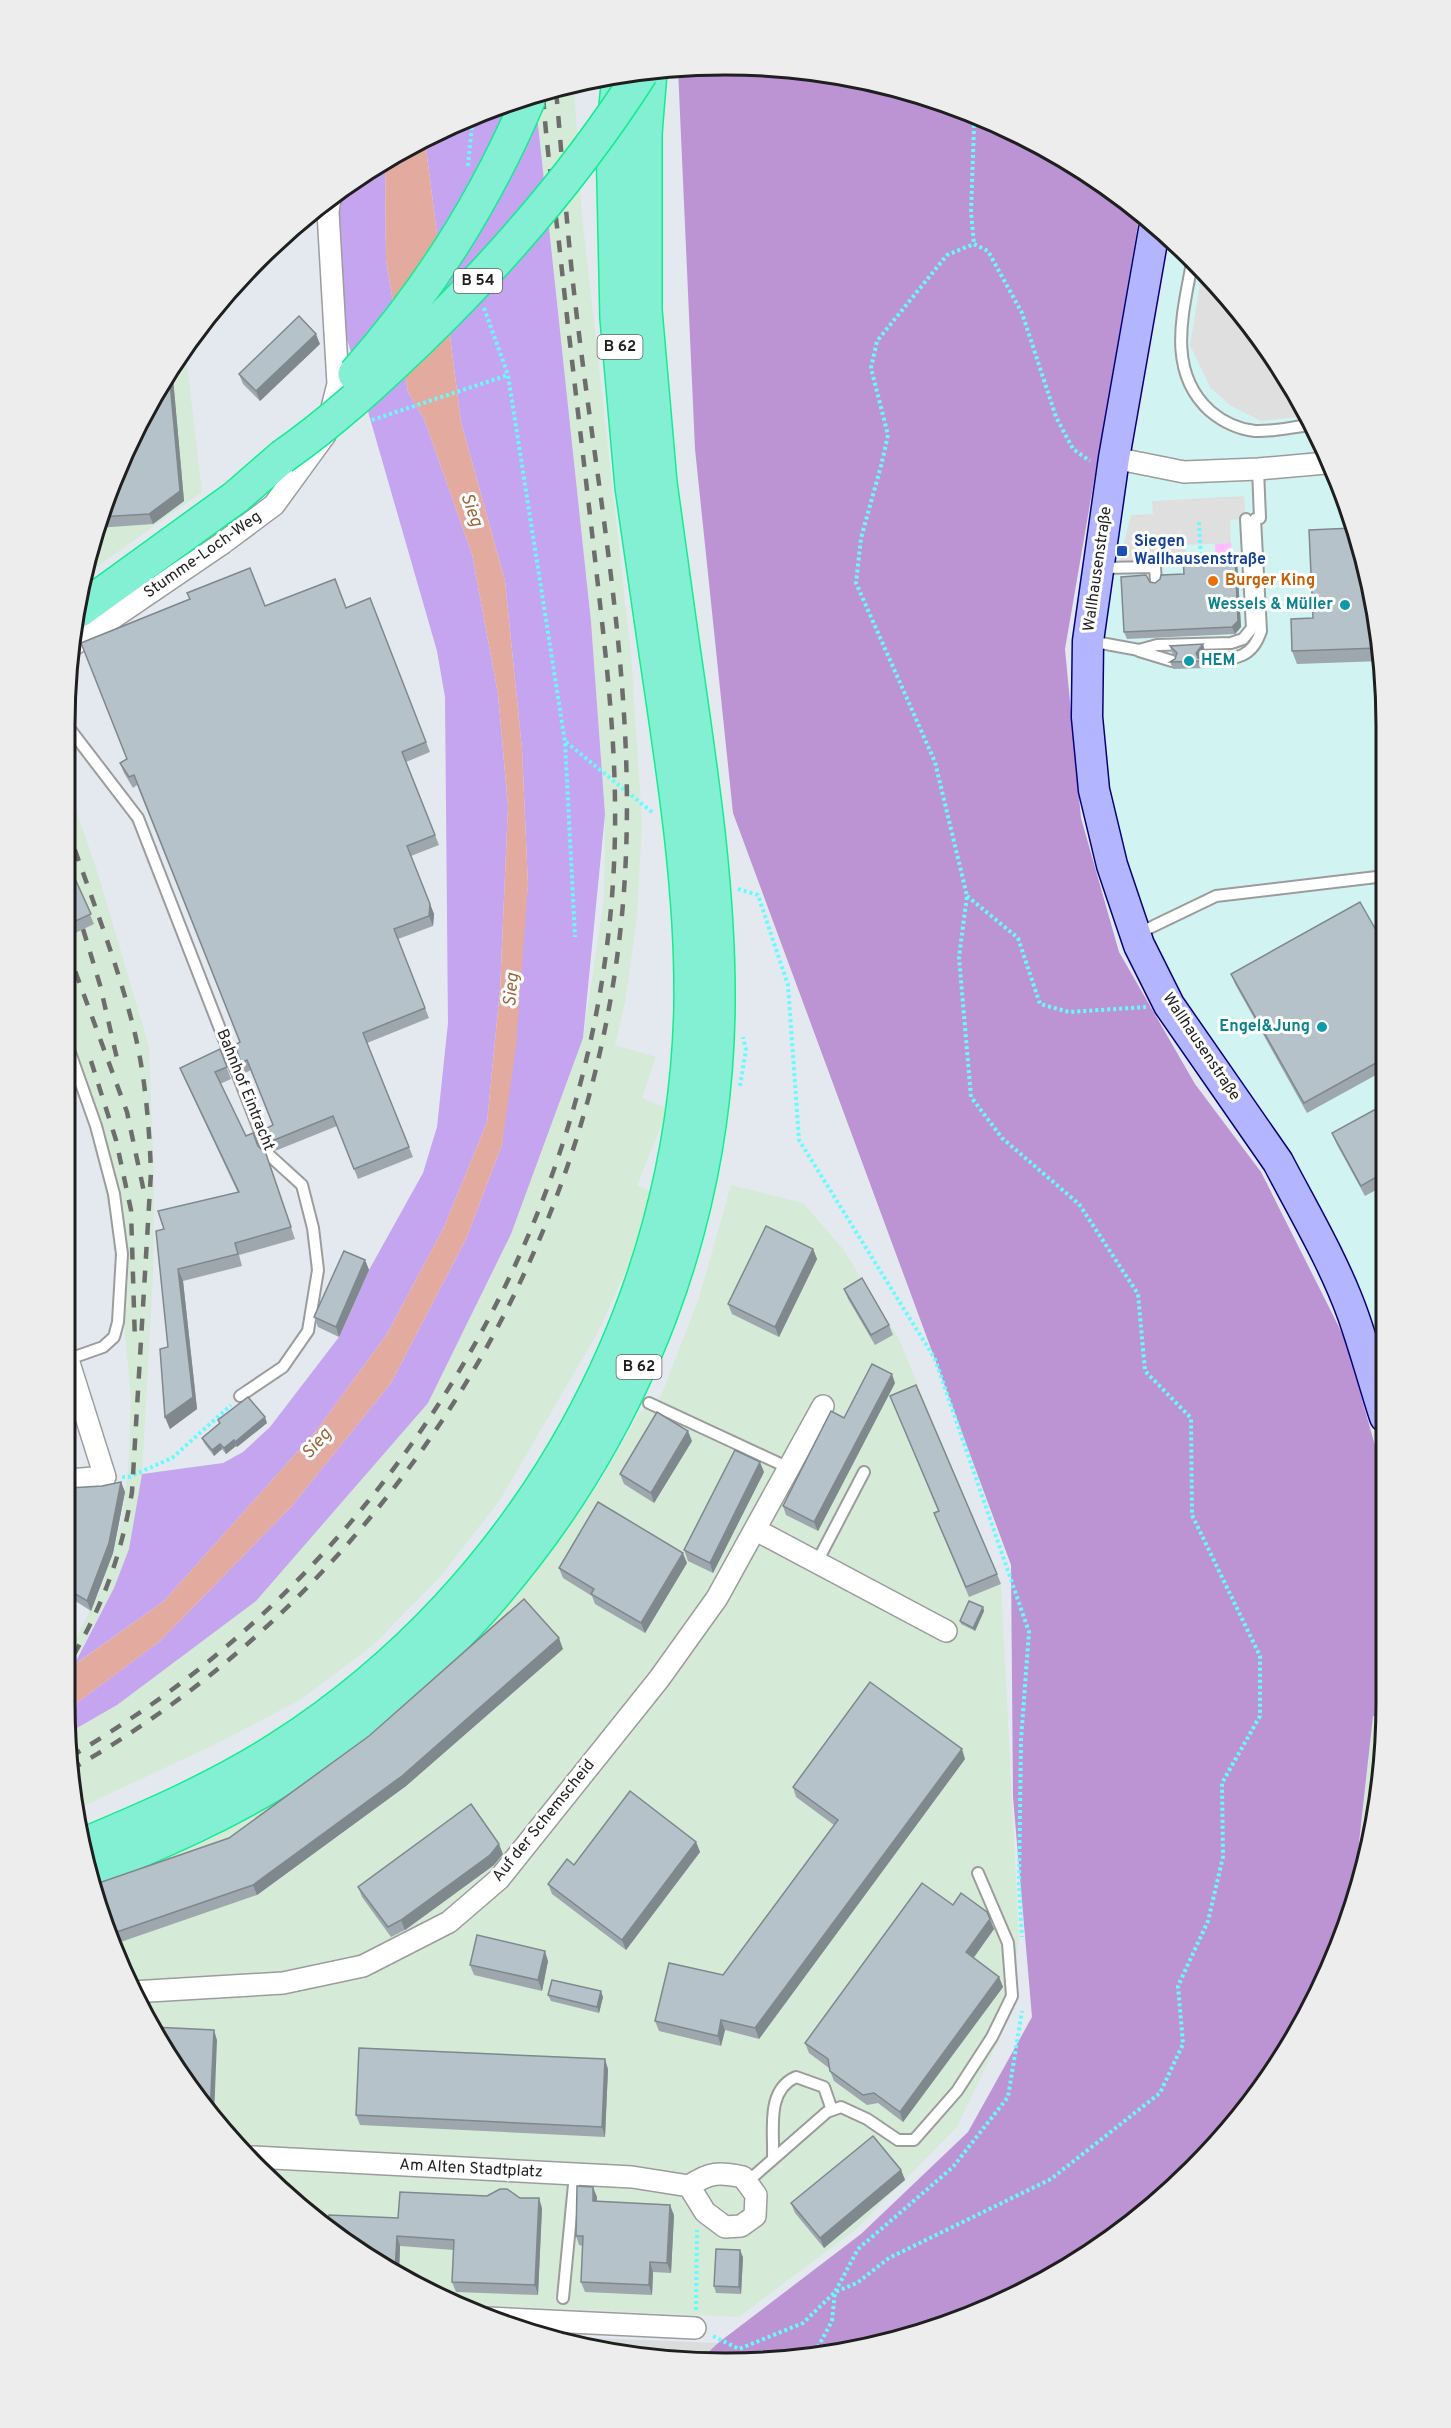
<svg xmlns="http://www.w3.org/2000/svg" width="1451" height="2428" font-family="Overpass,sans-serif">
  <rect width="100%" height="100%" fill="#e4e9f0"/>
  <path fill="#dbdddd" d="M546,2336L718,2343L698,2362L639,2358Z"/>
  <path fill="#d1f3f2" d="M1170,243L1222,289L1298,395L1364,554L1385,682V1394L1174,985L1125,876L1100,747L1097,651Z"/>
  <g fill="#d5ead7">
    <path d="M574,84L581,206L631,655L642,822L637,917L625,1003L615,1045L656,1057L642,1098L668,1109L637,1185L660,1196L598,1332L500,1500L440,1577L372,1646L300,1700L218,1743L75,1810L70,1789V1732L117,1705L428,1403L583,1038L604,899L605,814L591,622L535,96Z"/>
    <path d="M185,347L202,492L88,573L100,513L176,358Z"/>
    <path d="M66,780L99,877L149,1047L154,1185L153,1278L142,1474L129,1549L114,1588L70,1670V1649L101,1590L123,1517L129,1456L131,1400L119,1263L77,1046L67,1017Z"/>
    <path d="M731,1185L803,1203L843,1249L898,1337L1001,1584L1019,1939L1010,2016L957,2127L855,2230L739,2317L454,2304L433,2295L323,2227L201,2105L133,1995L99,1915L93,1885L411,1693L521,1590L598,1485L639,1414L661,1396L699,1298Z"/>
    <path d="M1373,1716L1385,1717V1746L1353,1907Z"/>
  </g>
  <g fill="#c5a4f0">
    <path d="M535,96L591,622L605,814L583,1038L511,1234L428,1403L256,1601L117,1705L70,1732V1708L159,1642L291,1507L391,1383L466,1239L502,1145L528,885L522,749L505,581L461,422L425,140L473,115Z"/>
    <path d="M385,162L386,260L408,392L424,419L472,554L498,694L508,806L500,990L487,1122L444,1227L387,1334L316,1431L164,1601L74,1665L114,1588L129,1549L142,1474L223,1463L243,1452L270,1427L339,1337L369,1270L423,1173L437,1127L448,1023L445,697L437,651L333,290L330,199L359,176Z"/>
  </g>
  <path fill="#bc94d4" d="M726,65L855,77L979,115L1093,176L1136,214L1138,225L1065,649L1081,818L1119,952L1195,1084L1261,1172L1345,1339L1385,1481V1717L1373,1716L1351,1915L1275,2070L1193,2170L1128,2227L1018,2295L938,2329L812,2358L725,2363L698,2362L718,2343L861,2234L968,2132L1032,2017L1013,1797L1011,1565L733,813L695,449L678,69Z"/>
  <path fill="#ffbcff" d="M1231,543L1232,562H1216L1215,544Z"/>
  <g fill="#dfdfdf">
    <path d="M1202,272L1222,289L1298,395L1307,416L1261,421L1231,406L1210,387L1190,345Z"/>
    <path d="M1244,496L1246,519L1230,520L1231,543L1185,545L1186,560L1119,564L1131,515L1153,514L1152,501Z"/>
  </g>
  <path fill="#e3aa9f" d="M425,140L461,422L505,581L522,749L528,885L516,1046L502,1145L466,1239L391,1383L291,1507L159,1642L70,1708V1668L164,1601L316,1431L387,1334L444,1227L487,1122L500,990L508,806L498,694L472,554L424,419L408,392L386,260L385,162Z"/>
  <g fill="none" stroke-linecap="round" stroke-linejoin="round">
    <defs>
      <g id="lane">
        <path d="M1192,263C1183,313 1166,371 1210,411C1223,422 1237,429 1255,431C1273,432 1292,427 1310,425"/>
        <path d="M1258,469L1260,518"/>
        <path d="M1102,568L1155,567L1156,582"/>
        <path d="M1090,641L1139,650L1157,645L1231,643L1243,639L1252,628L1246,519"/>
        <path d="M1139,651L1172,661"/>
        <path d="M1206,660C1233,658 1251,661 1261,631L1255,519"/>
        <path d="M66,724L138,818L269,1155L302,1185L313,1228L318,1270L308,1331L283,1367L240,1396"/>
        <path d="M1139,933L1216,896L1385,876"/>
        <path d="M67,1044L96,1126L114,1194L122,1254L118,1322L114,1337L103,1347L69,1359"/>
        <path d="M649,1403L789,1468"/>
        <path d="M817,1562L864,1472"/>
        <path d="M773,2157C774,2129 766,2090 796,2077L824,2087L832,2110"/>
        <path d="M747,2182L827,2112L841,2107L867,2119L898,2140H914L957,2091L992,2037L1012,1996L1008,1943L978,1873"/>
        <path d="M563,2298L575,2174"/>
      </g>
      <g id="street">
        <path d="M1114,458L1184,472L1258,469L1326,463"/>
        <path d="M73,645L223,543L274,505L325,435L338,384L328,212L330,199"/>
        <path d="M69,1363L105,1477L69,1480"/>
        <path d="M756,1530L946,1631"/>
        <path d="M132,1992L283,1983L363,1966L449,1922L499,1879L659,1679L717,1598L823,1406"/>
        <path d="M253,2157L632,2177L689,2186C710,2172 719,2172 743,2177L756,2195L755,2216L741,2226L725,2227L705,2212L689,2186"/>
        <path d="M487,2318L695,2328"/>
      </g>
      <path id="secondary" d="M1154,230L1114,458L1088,641L1087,717L1094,790L1112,865L1139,945L1169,1005L1278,1162C1304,1212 1334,1262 1353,1315C1365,1349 1374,1383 1385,1417"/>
      <g id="highway">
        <path d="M650,72L645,133V310L660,483L678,613"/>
        <path d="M619,75L613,138L617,318L632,487L651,618"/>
        <path d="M80,610L236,497L282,457"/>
      </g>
    </defs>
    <use href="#lane" stroke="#9c9c9c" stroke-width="14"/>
    <use href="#street" stroke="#9c9c9c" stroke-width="24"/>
    <use href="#secondary" stroke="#04007b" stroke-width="33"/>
    <use href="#highway" stroke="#12ed92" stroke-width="36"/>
    <g stroke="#66fbff" stroke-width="4" stroke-dasharray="3 3" stroke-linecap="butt">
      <path d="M973,113L974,127L971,212L974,244"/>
      <path d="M468,166L473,115"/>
      <path d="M484,308L508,375L565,742L575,937"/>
      <path d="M372,420L508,375"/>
      <path d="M1199,522L1201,559"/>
      <path d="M566,742L653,813"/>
      <path d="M738,889L758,895L788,985L799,1140L935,1359L1029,1632L1021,1740L1019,1885L1022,1937"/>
      <path d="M967,896L1018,938L1040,1004L1069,1012L1146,1007"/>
      <path d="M740,1086L746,1050L743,1037"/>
      <path d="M122,1477H129L172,1458L231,1405"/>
      <path d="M696,2310L697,2230"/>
      <path d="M713,2336L739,2349L803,2323L835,2292L857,2283L889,2258L1051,2179L1160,2093L1183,2044L1178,1986L1208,1921L1223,1857L1222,1783L1260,1716V1656L1192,1515L1191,1418L1145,1371L1138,1294L1079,1204L1002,1138L971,1097L959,957L967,896L935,762L856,583L861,538L881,466L888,435L871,368L877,341L947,255L974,244L988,251L1022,313L1056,417L1073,449L1090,461"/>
      <path d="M812,2358L832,2321L835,2292L858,2249L953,2167L1008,2097L1022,2011"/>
    </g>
    <use href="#lane" stroke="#fff" stroke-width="10"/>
    <use href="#street" stroke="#fff" stroke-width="21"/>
    <use href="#secondary" stroke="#b3b5ff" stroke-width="30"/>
    <use href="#highway" stroke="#83f0d3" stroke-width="33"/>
    <g stroke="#6d6d6d" stroke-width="4.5" stroke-dasharray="12 12" stroke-linecap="butt">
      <path d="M67,827C89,892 115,956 132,1022C145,1071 149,1122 151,1172L132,1492C121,1556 103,1606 70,1661"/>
      <path d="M83,929L100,985L118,1063"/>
      <path d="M67,949L127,1112L144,1192"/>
      <path d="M91,1061L116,1140L131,1210L135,1343"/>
      <path d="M70,1757C118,1728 165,1697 209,1661C464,1453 620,1132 615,801C614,720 604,640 595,559C583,453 570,348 559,243C553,193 546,143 543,94"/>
      <path d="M70,1770C398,1584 612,1230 626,854C633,677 599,500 578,326C568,247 563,168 556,90"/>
    </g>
    <defs>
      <g id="highway-bridge">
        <path d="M355,374C427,293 487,198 529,98"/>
        <path d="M282,457C333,421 372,385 417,342C501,261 578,172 641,73"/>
        <path d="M83,1845C150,1817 217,1788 278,1749C530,1588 685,1304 691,1006C693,878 669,745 651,618"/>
        <path d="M90,1872C161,1842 232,1812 297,1769C553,1598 716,1315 718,1004C719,873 696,742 678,613"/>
      </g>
    </defs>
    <use href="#highway-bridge" stroke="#12ed92" stroke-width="36" stroke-linecap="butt"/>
    <use href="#highway-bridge" stroke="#83f0d3" stroke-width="33"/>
  </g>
  <g fill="#9da7ad">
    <path d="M320,344L260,401L243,384L239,374Z"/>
    <path d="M172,367L184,501L153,524L97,528L100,513Z"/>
    <path d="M1364,554L1382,661L1297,664L1292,651L1313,618Z"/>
    <path d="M1237,561L1241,627L1235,634L1127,639L1124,632L1155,583L1184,574Z"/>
    <path d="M370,598L430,752L406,762L439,845L411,856L434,914L433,926L398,939L429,1018L367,1043L413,1157L358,1179L337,1126L275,1151L267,1128L273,1125L251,1070L245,1073L235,1045L240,1043L137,785L133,788L124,773L120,763L127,759L265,606L346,608Z"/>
    <path d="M1170,646L1205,651L1199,659L1203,661L1206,668L1173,669L1170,662L1175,659L1176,657L1172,653Z"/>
    <path d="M67,861L94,924L73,934L67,921Z"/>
    <path d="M1385,946V1070L1307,1113L1235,984L1231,974Z"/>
    <path d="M220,1049L231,1079L220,1084L246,1136L266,1154L295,1239L239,1255L242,1266L183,1281L197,1409L170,1429L165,1417L168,1347L164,1229L238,1193L185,1080L180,1068Z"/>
    <path d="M1385,1104V1185L1365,1196L1336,1143L1332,1133Z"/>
    <path d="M813,1249L817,1259L779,1337L732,1314L728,1304Z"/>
    <path d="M365,1260L369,1270L339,1337L318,1327L314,1317Z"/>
    <path d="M844,1289L889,1325L893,1335L875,1345L848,1299Z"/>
    <path d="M895,1383L818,1531L786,1515L783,1506L844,1418Z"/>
    <path d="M890,1396L997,1574L1001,1584L969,1597L938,1523L934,1513L938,1511Z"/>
    <path d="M218,1420L267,1423L237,1447L236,1446L226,1454L222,1449L214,1456L204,1443L202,1438L219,1423Z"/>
    <path d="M692,1441L654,1503L624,1484L620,1474Z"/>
    <path d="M764,1472L713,1573L688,1561L684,1550Z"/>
    <path d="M121,1482L125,1492L113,1553L91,1611L69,1597V1488L102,1486Z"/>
    <path d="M687,1563L645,1633L595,1604L592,1596L563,1578L559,1568Z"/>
    <path d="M983,1607L984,1611L975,1631L961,1624L960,1621Z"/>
    <path d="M563,1649L406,1786L257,1895L112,1945L99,1915L229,1838Z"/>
    <path d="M965,1759L759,2039L725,2030L721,2046L659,2031L655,2021L723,1975L834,1825L796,1797L793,1787Z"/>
    <path d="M696,1842L700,1852L626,1950L552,1894L548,1884L574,1865Z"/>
    <path d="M503,1854L494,1865L405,1930L391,1937L362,1897L358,1887Z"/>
    <path d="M953,1905L994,1929L973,1958L999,1977L1003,1987L903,2122L878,2103L867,2105L834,2081L829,2068L809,2053L805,2043Z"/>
    <path d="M548,1961L542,1991L474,1975L470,1965Z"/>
    <path d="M548,1995L603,1997L599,2013L551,2001Z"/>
    <path d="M608,2069L605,2137L360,2125L356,2115Z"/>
    <path d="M901,2170L905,2180L824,2248L795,2213L791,2203Z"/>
    <path d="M597,2197V2202L674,2215L671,2273L653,2272L652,2295L585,2292L581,2282L583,2246L579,2245L576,2236Z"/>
    <path d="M520,2198L542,2208L538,2295L456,2292L452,2282L454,2250L400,2246L399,2274L328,2230Z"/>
    <path d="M743,2257L741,2294L716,2293L714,2286Z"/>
  </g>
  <g fill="#7f888d">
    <path d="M316,334L320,344L260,401L256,391Z"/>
    <path d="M172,367L184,501L153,524L149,514L169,372Z"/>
    <path d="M1235,555L1237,561L1241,627L1235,634L1232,627Z"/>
    <path d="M1203,644L1205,651L1199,660L1196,653Z"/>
    <path d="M430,904L434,914L433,926L429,916Z"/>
    <path d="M813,1249L817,1259L779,1337L775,1327Z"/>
    <path d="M365,1260L369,1270L339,1337L336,1327Z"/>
    <path d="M178,1269L183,1281L197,1409L170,1429L165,1417Z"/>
    <path d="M892,1374L895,1383L818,1531L814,1522Z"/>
    <path d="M265,1417L267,1423L237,1447L235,1442Z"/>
    <path d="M688,1431L692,1441L654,1503L651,1493Z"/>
    <path d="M234,1440L236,1446L226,1454L224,1448Z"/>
    <path d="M220,1444L222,1449L214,1456L212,1450Z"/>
    <path d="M760,1462L764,1472L713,1573L710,1563Z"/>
    <path d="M121,1482L125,1492L113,1553L91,1611L87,1601Z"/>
    <path d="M683,1553L687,1563L645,1633L641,1623Z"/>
    <path d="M983,1607L984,1611L975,1631L973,1628Z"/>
    <path d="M559,1638L563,1649L406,1786L257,1895L253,1885Z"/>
    <path d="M962,1749L965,1759L759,2039L755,2028Z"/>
    <path d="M696,1842L700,1852L626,1950L622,1940Z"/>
    <path d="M499,1844L503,1854L494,1865L405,1930L401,1920Z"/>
    <path d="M990,1919L994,1929L970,1963L966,1952Z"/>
    <path d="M545,1951L548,1961L542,1991L538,1980Z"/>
    <path d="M999,1977L1003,1987L903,2122L900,2112Z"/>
    <path d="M601,1991L603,1997L599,2013L597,2007Z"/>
    <path d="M721,2020L725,2030L721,2046L718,2036Z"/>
    <path d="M214,2030L217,2040L214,2117L210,2114Z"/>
    <path d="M605,2059L608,2069L605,2137L602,2127Z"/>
    <path d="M901,2170L905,2180L824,2248L820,2238Z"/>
    <path d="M288,2184L291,2194V2195L287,2191Z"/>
    <path d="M593,2187L597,2197L596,2211L593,2201Z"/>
    <path d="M539,2198L542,2208L538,2295L535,2285Z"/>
    <path d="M670,2205L674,2215L671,2273L667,2263Z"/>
    <path d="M397,2236L400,2246L399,2274L395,2272Z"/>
    <path d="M740,2250L743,2257L741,2294L739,2287Z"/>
    <path d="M650,2262L653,2272L652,2295L649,2285Z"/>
  </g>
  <g fill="#b6c2c9" stroke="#7f888d" stroke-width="1.5">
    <path d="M299,316L316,334L256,391L239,374Z"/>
    <path d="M169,372L180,491L149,514L99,517L100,513Z"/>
    <path d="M1353,528L1364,554L1379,648L1292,651L1291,619L1313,618L1309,530Z"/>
    <path d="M1235,555L1238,621L1232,627L1124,632L1121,577L1146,575L1150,582L1155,583L1160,579L1161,575L1184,574L1183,557Z"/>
    <path d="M250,568L265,606L335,579L346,608L370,598L426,742L402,752L435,835L407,846L430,904L429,916L394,929L425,1008L363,1033L409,1147L354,1169L333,1116L272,1141L267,1128L273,1125L247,1060L241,1063L235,1045L240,1042L134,775L129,777L120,763L127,759L81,643L190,599L187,593Z"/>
    <path d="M1203,644L1196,653L1198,658L1203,661L1170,662L1175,659L1177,653L1170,646Z"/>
    <path d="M67,861L91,914L69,924L67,919Z"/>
    <path d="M1360,902L1385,946V1058L1304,1103L1231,974Z"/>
    <path d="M220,1049L227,1067L215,1072L246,1136L253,1133L258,1146L266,1154L291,1227L235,1243L238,1254L178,1269L193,1397L165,1417L160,1349L168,1347L156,1231L164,1229L158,1211L239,1192L180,1068Z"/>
    <path d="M1385,1104V1172L1361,1186L1332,1133Z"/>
    <path d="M766,1226L813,1249L775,1327L728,1304Z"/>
    <path d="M344,1251L365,1260L336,1327L314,1317Z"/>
    <path d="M862,1278L889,1325L871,1335L844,1289Z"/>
    <path d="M872,1364L892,1374L814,1522L783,1506L831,1411L844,1418Z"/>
    <path d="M916,1385L997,1574L966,1587L934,1513L939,1511L890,1396Z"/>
    <path d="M248,1397L265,1417L235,1442L234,1440L224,1448L220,1444L212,1450L202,1438L220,1423L218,1420Z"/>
    <path d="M657,1412L688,1431L651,1493L620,1474Z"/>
    <path d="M735,1450L760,1462L710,1563L684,1550Z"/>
    <path d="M121,1482L109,1543L87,1601L69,1590V1488L102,1486Z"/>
    <path d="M598,1502L683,1553L641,1623L591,1594L594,1589L559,1568Z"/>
    <path d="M524,1599L559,1638L402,1776L253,1885L108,1935L99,1915L93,1885L229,1838L369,1736Z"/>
    <path d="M969,1601L983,1607L973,1628L960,1621Z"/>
    <path d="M870,1682L962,1749L755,2028L721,2020L718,2036L655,2021L669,1963L723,1975L838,1820L793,1787Z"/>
    <path d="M630,1791L696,1842L622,1940L548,1884L567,1859L574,1865Z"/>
    <path d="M471,1804L499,1844L490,1855L401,1920L388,1927L358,1887Z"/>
    <path d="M922,1883L953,1905L961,1893L987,1912L990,1919L966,1952L999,1977L900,2112L874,2093L863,2095L830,2071L828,2059L805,2043Z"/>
    <path d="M477,1935L545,1951L538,1980L470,1965Z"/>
    <path d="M552,1980L601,1991L597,2007L548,1995Z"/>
    <path d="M153,2027L214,2030L210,2114L201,2105Z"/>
    <path d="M359,2048L605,2059L602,2127L356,2115Z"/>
    <path d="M873,2136L901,2170L820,2238L791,2203Z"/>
    <path d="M280,2184H288L287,2191Z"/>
    <path d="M577,2186L593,2187V2201L670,2205L667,2263L650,2262L649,2285L581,2282L583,2236H576Z"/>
    <path d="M500,2189H507L520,2198H539L535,2285L452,2282L454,2240L397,2236L395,2272L328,2230L329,2215L398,2218L400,2192L487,2196Z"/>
    <path d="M716,2249L740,2250L739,2287L714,2286Z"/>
    <path d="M600,2349L624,2350V2354Z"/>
  </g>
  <rect fill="#1a4fb4" stroke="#fff" stroke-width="2" x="1116" y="545" width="12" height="12" rx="3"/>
  <circle fill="#e8710a" stroke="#fff" stroke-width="2" cx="1213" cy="581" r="6"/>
  <g fill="#0f9aa8" stroke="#fff" stroke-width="2">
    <circle cx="1345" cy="605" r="6"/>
    <circle cx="1189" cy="661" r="6"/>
    <circle cx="1322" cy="1027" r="6"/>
  </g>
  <g text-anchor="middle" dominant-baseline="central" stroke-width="6" stroke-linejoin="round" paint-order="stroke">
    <g fill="#fff" stroke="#626262" stroke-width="1.5">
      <rect x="454" y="269" width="48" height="24" rx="4.5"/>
      <rect x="597.5" y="335" width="45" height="24" rx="4.5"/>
      <rect x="616.5" y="1355" width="45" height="24" rx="4.5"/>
    </g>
    <g font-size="15" font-weight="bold" fill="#1f1f1f">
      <text x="478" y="281">B 54</text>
      <text x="620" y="347">B 62</text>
      <text x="639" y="1367">B 62</text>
    </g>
    <g font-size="16" font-weight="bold" fill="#164399" stroke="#fff" text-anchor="start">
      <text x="1134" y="542">Siegen<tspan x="1134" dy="18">Wallhausenstraße</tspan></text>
    </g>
    <g font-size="16" fill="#1f1f1f" stroke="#fff">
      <text transform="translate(203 555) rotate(-35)">Stumme-Loch-Weg</text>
      <text transform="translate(1098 569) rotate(-82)">Wallhausenstraße</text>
      <text transform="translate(1201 1047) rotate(56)">Wallhausenstraße</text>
      <text transform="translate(245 1090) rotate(68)">Bahnhof Eintracht</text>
      <text transform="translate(544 1821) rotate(-51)">Auf der Schemscheid</text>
      <text transform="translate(471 2169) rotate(3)">Am Alten Stadtplatz</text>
    </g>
    <g font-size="16" font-weight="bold" fill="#c56008" stroke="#fff" text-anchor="start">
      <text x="1225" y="581">Burger King</text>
    </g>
    <g font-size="16" font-weight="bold" fill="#0d838f" stroke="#fff" text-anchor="end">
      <text x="1333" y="605">Wessels &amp; Müller</text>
      <text x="1201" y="661" text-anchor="start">HEM</text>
      <text x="1310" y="1027">Engel&amp;Jung</text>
    </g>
    <g font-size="18" font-style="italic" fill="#9f653a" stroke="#fff">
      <text transform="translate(471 510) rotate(70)">Sieg</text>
      <text transform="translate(512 990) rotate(-85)">Sieg</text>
      <text transform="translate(317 1444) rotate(-49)">Sieg</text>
    </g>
  </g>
  <path d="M0 0H1451V2428H0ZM725 75H726A650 650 0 0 1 1376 725V1703A650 650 0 0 1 726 2353H725A650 650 0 0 1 75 1703V725A650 650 0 0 1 725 75Z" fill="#ededed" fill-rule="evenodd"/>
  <path fill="none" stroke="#1f1f1f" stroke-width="3" d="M725 75H726A650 650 0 0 1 1376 725V1703A650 650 0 0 1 726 2353H725A650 650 0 0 1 75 1703V725A650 650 0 0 1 725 75Z"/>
</svg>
